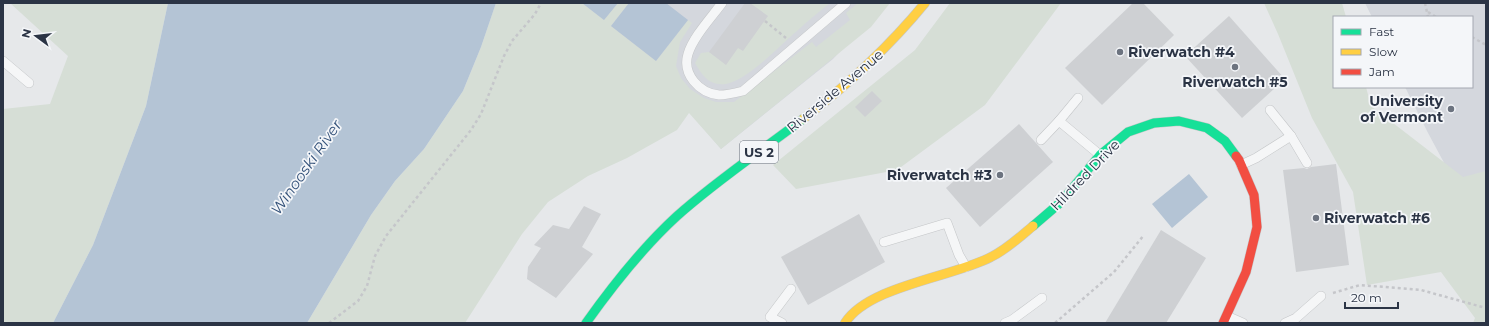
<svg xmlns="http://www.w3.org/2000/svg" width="1489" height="326" font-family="Montserrat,sans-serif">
  <rect width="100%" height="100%" fill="#e6e8ea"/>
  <g fill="#d4d7dd">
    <path d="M569,3H886L833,59L721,149L690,113Z"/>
    <path d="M1365,3H1486V241L1427,131L1405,87H1472V17H1372Z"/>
  </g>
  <g fill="#d6ded6">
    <path d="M10,3H168L146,106L93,245L53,323H3V109L50,104L68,56Z"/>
    <path d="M496,3H582L604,20L618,3H629L611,26L656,61L688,20L692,23L680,42L676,66L681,78L690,89L704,98L716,102H734L812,42L816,47L850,20L846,13L858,3H890L871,27L721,149L689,113L677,130L627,158L588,176L548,202L522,234L465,323H307L371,215L395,181L424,149L463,91L481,47Z"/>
    <path d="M750,3H830C819,12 807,21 797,31C779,46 748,80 726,84C709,86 702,75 695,63L701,53L709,52L726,64Z"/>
    <path d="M950,3H1061L985,105L897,170L796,189L773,165L915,50Z"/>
    <path d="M1264,3H1342L1346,17H1334V87H1366L1371,106L1463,177L1486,171V323H1473L1475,318L1441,272L1367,285L1353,192L1312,118L1278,34Z"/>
  </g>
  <g fill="#b4c4d5">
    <path d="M168,3H496L481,47L463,91L424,149L395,181L371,215L307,323H53L93,245L146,106Z"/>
    <path d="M582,3H618L604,20Z"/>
    <path d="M629,3H666L688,20L656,61L611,26Z"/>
    <path d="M1189,174L1208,197L1172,228L1152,204Z"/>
  </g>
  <g fill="#ced0d3">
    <path d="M745,3H750L768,16L743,51L738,48L726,65L709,52Z"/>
    <path d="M1133,3H1143L1174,35L1102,105L1065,68Z"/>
    <path d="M1229,16L1285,79L1242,118L1185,56Z"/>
    <path d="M872,91L882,101L865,117L855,107Z"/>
    <path d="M1019,124L1053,162L980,227L946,188Z"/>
    <path d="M1336,164L1349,265L1296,272L1283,170L1304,168L1307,169L1311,167Z"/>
    <path d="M584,206L601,214L582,247L593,254L556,298L527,279L528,267L541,248L534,245L553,225L569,229Z"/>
    <path d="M859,214L885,262L808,305L781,257Z"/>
    <path d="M1161,230L1206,258L1166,323H1105Z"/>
  </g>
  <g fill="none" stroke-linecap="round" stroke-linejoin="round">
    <defs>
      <g id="lane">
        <path d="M722,3C711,18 693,37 688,54C682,74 699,93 719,95C727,95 735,93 743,91L846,3"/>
        <path d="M3,61L29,83"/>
        <path d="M1270,110L1291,136"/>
        <path d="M1059,121L1078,98"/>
        <path d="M1041,140L1059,121L1100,155"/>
        <path d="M1241,165L1256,158L1291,136L1307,163"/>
        <path d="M884,242L947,223L959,255L966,267"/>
        <path d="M1227,316L1243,323"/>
        <path d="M782,323L770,317L791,289"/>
        <path d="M1005,323L1012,320L1042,298"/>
        <path d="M1285,323L1296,318L1321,296"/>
      </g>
      <g id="fast">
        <path d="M1033,226L1061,202L1100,155L1128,132L1154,123L1179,121L1207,128L1225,141L1236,156"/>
        <path d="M586,323C613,285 642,248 677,216C716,181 761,151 803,119"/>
      </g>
      <g id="slow">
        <path d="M803,119C849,84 888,48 925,3"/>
        <path d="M845,323C868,286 953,277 991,257C1006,250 1021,236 1033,226"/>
      </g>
      <path id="jam" d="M1223,323L1246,272L1257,227L1254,195L1239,160L1236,156"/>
    </defs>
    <use href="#lane" stroke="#c4c6c8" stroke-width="10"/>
    <use href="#fast" stroke="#c4c6c8" stroke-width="10"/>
    <use href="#slow" stroke="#c4c6c8" stroke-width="10"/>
    <use href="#jam" stroke="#c4c6c8" stroke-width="10"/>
    <g stroke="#c5c6ca" stroke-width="2.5" stroke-dasharray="3 3" stroke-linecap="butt">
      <path d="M1425,3L1428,17"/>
      <path d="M1428,12L1436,17"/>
      <path d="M765,21L786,38"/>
      <path d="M1472,37L1486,45"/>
      <path d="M1333,293L1360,285L1421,290L1486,308"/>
      <path d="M329,323L358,301L367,286L375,256L386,236L471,130L481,114L504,56L512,41L535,14L541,3"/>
      <path d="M1055,323L1114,272L1144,235"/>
    </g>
    <use href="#lane" stroke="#f5f6f7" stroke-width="9"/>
    <use href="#fast" stroke="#16e098" stroke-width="9"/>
    <use href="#slow" stroke="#ffcf43" stroke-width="9"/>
    <use href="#jam" stroke="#f24e42" stroke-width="9"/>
  </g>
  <g fill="#6c737f" stroke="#f4f6f9" stroke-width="1.5">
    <circle cx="1120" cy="52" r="4"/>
    <circle cx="1235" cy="67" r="4"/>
    <circle cx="1451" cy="109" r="4"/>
    <circle cx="1000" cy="175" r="4"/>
    <circle cx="1316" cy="218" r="4"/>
  </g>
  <g text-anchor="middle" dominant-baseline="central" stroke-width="3.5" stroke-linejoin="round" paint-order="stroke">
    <rect fill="#f4f6f9" stroke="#676e7b" stroke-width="1" x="740" y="141" width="38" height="22" rx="3"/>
    <g font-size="13" font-weight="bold" fill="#2b3445">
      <text x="759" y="152">US 2</text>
    </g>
    <g font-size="14" font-weight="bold" fill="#2b3445" stroke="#f4f6f9" text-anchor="start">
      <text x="1128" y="52">Riverwatch #4</text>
      <text x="1235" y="82" text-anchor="middle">Riverwatch #5</text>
      <text x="1443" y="101" text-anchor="end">University<tspan x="1443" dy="16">of Vermont</tspan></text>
      <text x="992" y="175" text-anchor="end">Riverwatch #3</text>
      <text x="1324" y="218">Riverwatch #6</text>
    </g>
    <g font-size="14" fill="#2b3445" stroke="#f4f6f9">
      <text transform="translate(835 91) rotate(-40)">Riverside Avenue</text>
      <text transform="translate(1085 175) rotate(-46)">Hildred Drive</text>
    </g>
    <g font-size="15" font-style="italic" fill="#34527a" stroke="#f4f6f9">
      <text transform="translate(306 167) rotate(-55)">Winooski River</text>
    </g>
  </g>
  <rect width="1489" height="326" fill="none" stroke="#2b3445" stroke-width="8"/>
  <rect x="1333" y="16" width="140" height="72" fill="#f4f6f9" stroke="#a4a8b1"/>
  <rect x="1341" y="29" width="20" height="6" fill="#16e098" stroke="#a4a8b1"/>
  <text x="1369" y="36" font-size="12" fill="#2b3445">Fast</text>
  <rect x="1341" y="49" width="20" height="6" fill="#ffcf43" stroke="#a4a8b1"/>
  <text x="1369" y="56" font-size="12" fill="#2b3445">Slow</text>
  <rect x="1341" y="69" width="20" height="6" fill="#f24e42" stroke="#a4a8b1"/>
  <text x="1369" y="76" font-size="12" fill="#2b3445">Jam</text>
  <g transform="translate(36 36) rotate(285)" stroke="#f4f6f9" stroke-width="3" paint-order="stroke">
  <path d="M0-3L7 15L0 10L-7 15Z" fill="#2b3445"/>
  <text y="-6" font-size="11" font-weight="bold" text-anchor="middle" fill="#2b3445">N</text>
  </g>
  <path d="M1345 302v6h53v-6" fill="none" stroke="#2b3445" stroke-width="2"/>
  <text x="1351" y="302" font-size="12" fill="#2b3445" stroke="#f4f6f9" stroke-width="3" paint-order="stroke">20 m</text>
</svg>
